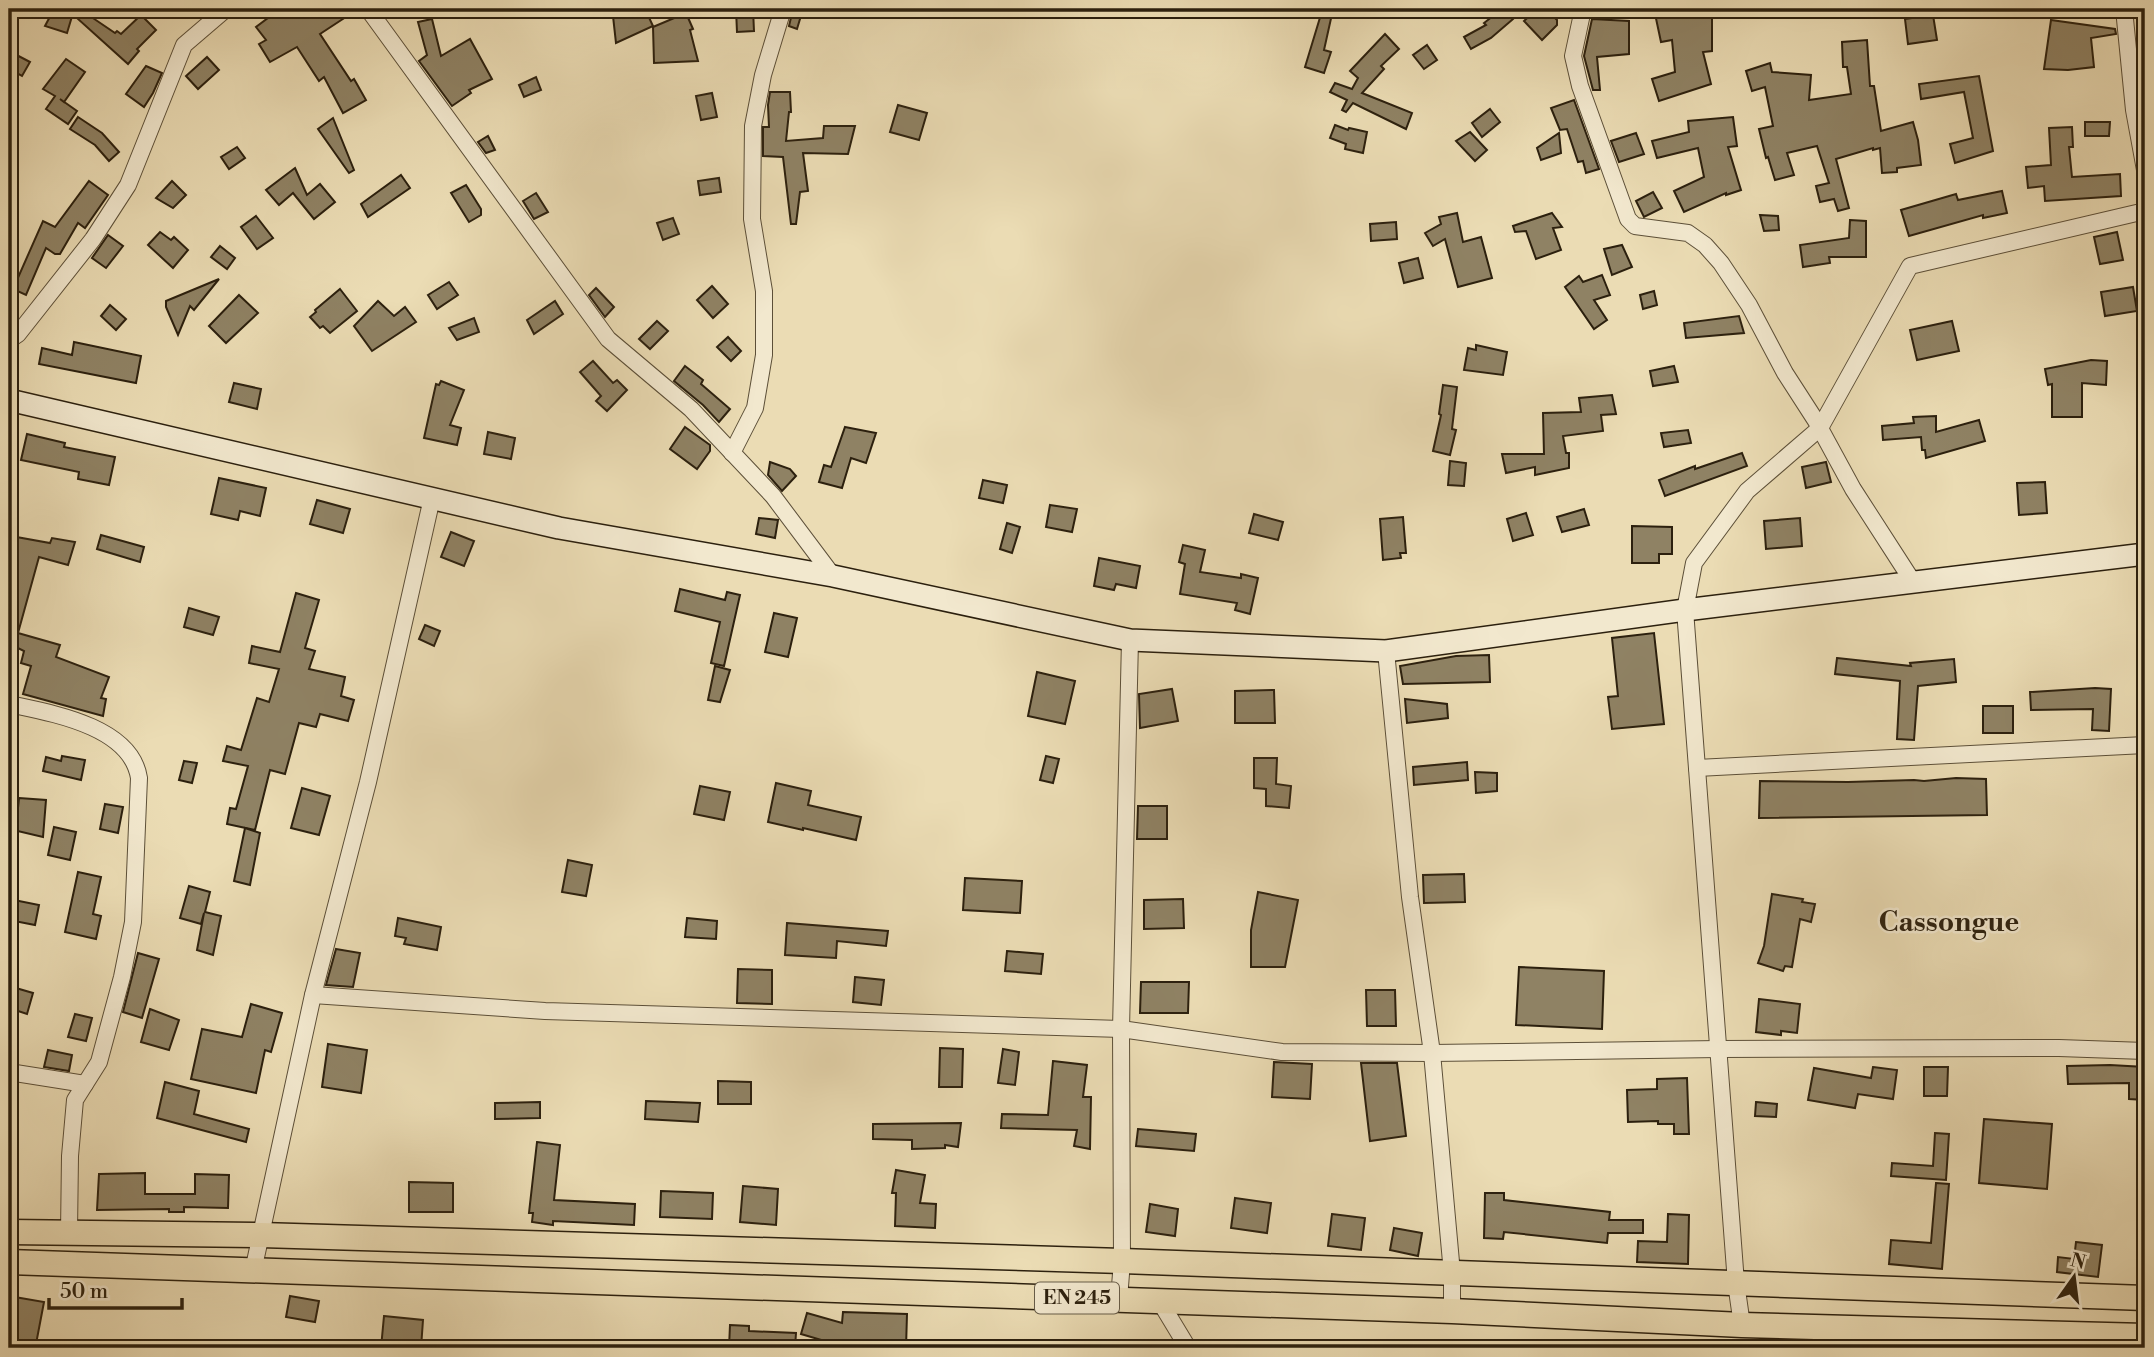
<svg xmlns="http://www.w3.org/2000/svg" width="2154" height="1357" font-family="'Libre Bodoni',serif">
  <rect width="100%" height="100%" fill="#ebdcb4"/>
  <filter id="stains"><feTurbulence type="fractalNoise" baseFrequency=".00286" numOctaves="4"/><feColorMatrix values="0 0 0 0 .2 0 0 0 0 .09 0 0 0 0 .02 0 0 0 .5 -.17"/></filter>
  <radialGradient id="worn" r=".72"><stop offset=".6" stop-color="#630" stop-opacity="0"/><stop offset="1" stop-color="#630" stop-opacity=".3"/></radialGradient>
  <g fill="#8f8264" stroke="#2c200e" stroke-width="2">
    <path d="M54,9H64L73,13L67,33L45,26Z"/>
    <path d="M280,9H358L320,34L351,81L354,79L366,100L343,113L324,77L319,81L297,47L270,62L259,44L266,40L256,27Z"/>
    <path d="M628,9H645L653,26L616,43L613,16Z"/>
    <path d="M736,9H753L754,31L737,32Z"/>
    <path d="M793,9H803L797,29L789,26Z"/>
    <path d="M1502,9L1509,12L1513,19L1491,38L1471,49L1464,37L1486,25L1484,23Z"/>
    <path d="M1537,9H1546L1557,20V25L1542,40L1524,21Z"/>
    <path d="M1654,9H1712V51L1703,52L1711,84L1659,101L1652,79L1675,72L1672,40L1661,42Z"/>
    <path d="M1322,11L1332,14L1324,50L1331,52L1324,73L1305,67Z"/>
    <path d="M84,12L115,33L117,31L121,34L141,15L156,30L137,49L139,51L128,64L78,19Z"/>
    <path d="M686,13L693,29L690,30L698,61L654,63L653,27Z"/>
    <path d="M1933,15L1937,40L1908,44L1905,19Z"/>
    <path d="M432,19L441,56L470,39L492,79L469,90L471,93L452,106L419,61L427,55L418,22Z"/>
    <path d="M1592,19L1629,21V54L1597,57L1600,90H1593L1584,56Z"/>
    <path d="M2051,20L2115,29L2116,34L2091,38L2094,67L2068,70L2044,69Z"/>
    <path d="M1385,34L1399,49L1381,66L1384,69L1362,93L1412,113L1406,129L1353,103L1346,112L1342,110L1347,100L1330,92L1335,83L1352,89L1358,78L1350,71Z"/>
    <path d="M1867,40L1870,86H1874L1881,131L1913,122L1918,140L1921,165L1897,168V172L1882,173L1880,148L1873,150V148L1836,159L1849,208L1838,211L1834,199L1820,202L1816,186L1829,183L1817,146L1787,153L1794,175L1775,180L1768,157L1766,158L1759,129L1773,126L1765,87L1752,91L1746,71L1770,63L1772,72L1811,75L1809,100L1851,94L1847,67H1843L1842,42Z"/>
    <path d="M1427,45L1437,60L1424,69L1413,55Z"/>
    <path d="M9,51L30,62L22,76L9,69Z"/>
    <path d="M207,57L219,70L198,89L186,76Z"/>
    <path d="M66,59L85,72L64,102L60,99L77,111L68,124L46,109L55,96L43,89Z"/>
    <path d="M146,66L162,73L153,93L144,107L126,94Z"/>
    <path d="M1979,76L1993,151L1955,163L1950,144L1973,138L1964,92L1921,99L1919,84Z"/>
    <path d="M536,77L541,90L524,97L519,85Z"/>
    <path d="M770,92H790L791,112H789L786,141L823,138L824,126H855L848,154L803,153L808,191L800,192L796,224H791L783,157L763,156V127H769L768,105Z"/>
    <path d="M712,93L717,117L701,120L696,96Z"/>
    <path d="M1574,100L1599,169L1586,173L1583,161L1578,162L1567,129L1560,130L1551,108Z"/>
    <path d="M898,105L927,113L919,140L890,132Z"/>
    <path d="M1490,109L1500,122L1482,137L1472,123Z"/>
    <path d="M78,117L102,133L119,152L109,161L95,145L70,129Z"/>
    <path d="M1733,117L1737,146L1728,147L1741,190L1726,195V193L1684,212L1674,191L1704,177L1698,148L1657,158L1652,141L1689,132L1688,121Z"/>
    <path d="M333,118L354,170L349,173L318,129Z"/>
    <path d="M2085,122H2110L2109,136H2085Z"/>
    <path d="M1335,125L1348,130L1349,128L1367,132L1363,153L1345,149L1346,144L1330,138Z"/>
    <path d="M2072,127L2073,147H2069L2072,177L2120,174L2121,196L2045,201L2044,186L2028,188L2026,167L2051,165L2049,128Z"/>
    <path d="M1470,132L1487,150L1475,161L1456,141Z"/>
    <path d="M1559,133L1561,153L1541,160L1537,148Z"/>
    <path d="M1636,133L1644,154L1619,162L1611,141Z"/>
    <path d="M488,136L495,150L486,153L478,142Z"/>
    <path d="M237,147L245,158L229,169L221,157Z"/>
    <path d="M295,168L307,195L320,184L335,202L314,219L293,193L279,205L266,190Z"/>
    <path d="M401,175L410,188L368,217L361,204Z"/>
    <path d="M719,178L721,192L700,195L698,181Z"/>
    <path d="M89,181L108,195L85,228L78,223L60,254H55L46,248L26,295L13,289L43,221L55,227Z"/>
    <path d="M172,181L186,195L173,208L156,198Z"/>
    <path d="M466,185L481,209V215L469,222L451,193Z"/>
    <path d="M2002,191L2007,213L1983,218V215L1909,236L1901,210L1956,194L1958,200Z"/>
    <path d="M1653,192L1662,208L1644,217L1636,201Z"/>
    <path d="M536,193L548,212L534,219L523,201Z"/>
    <path d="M1457,213L1463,242L1481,237L1492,278L1458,287L1445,239L1433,246L1425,233L1441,224L1439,217Z"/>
    <path d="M1552,213L1562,227L1553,228L1561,250L1536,259L1526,231L1515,232L1513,226Z"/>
    <path d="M1760,215L1778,216L1779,230L1764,231Z"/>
    <path d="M256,216L273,238L257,249L241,227Z"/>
    <path d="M673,218L679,234L663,240L657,223Z"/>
    <path d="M1850,220L1866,221V257H1829L1830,263L1803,267L1800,245L1849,238Z"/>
    <path d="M1396,222L1397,239L1371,241L1370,224Z"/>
    <path d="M160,232L171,240L174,237L188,250L173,268L148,245Z"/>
    <path d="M2117,232L2123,260L2100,264L2094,237Z"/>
    <path d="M108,235L123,246L106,268L92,258Z"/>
    <path d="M1622,245L1632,267L1612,275L1604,249Z"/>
    <path d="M220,246L235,258L227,269L211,257Z"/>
    <path d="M1418,258L1423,278L1404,283L1399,263Z"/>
    <path d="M1602,275L1610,295L1594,300L1607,320L1594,329L1565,287L1579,276L1583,282Z"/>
    <path d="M219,279L194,310L190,306L178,335L166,307V301Z"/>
    <path d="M449,282L458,295L437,309L428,295Z"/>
    <path d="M712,286L728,304L713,318L697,300Z"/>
    <path d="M2133,287L2137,311L2105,316L2101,292Z"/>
    <path d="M596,288L614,307L605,317L589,295Z"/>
    <path d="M340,289L357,311L330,333L323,326L320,328L310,317L316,312L315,310Z"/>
    <path d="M1654,291L1657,305L1643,309L1640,295Z"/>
    <path d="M239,295L258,313L226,343L209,326Z"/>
    <path d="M378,301L394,316L405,307L416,322L372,351L354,326Z"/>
    <path d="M555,301L563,314L534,334L527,320Z"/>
    <path d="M110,305L126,319L116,330L101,316Z"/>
    <path d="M1739,316L1744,333L1686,338L1684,323Z"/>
    <path d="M474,318L479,332L457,340L449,328Z"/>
    <path d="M657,321L668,331L650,349L639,339Z"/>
    <path d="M1952,321L1959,351L1917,360L1910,330Z"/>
    <path d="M728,337L741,351L731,361L717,347Z"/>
    <path d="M74,342L141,356L136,383L39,364L42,348L72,355Z"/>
    <path d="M1476,345L1507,352L1503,375L1464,370L1468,348L1476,350Z"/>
    <path d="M2091,360L2107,361L2106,385L2082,383V417H2052V384L2048,385L2045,369Z"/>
    <path d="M593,361L613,383L617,380L627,390L607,411L596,401L601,396L580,372Z"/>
    <path d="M685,366L703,380L701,384L730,409L719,422L703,405L674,381Z"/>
    <path d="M1674,366L1678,382L1653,386L1650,371Z"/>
    <path d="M441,381L464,390L450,425L461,428L457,445L424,438L436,384L439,385Z"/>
    <path d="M234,383L261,389L257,409L229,402Z"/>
    <path d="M1443,385L1457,387L1452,429L1456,430L1450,455L1433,451L1441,415L1439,414Z"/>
    <path d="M1612,395L1616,414L1601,415L1603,431L1563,436L1566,453H1569V468L1535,475V467L1506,473L1502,454H1544L1543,413L1581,412L1579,398Z"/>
    <path d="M1936,416V432L1979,420L1985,441L1926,458L1925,450H1922L1921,437L1883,440L1882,426L1914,423L1913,417Z"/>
    <path d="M685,427L710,445V451L697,469L670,449Z"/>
    <path d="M845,427L876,433L866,463L851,458L842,488L819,482L824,465L831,467Z"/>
    <path d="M1688,430L1691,443L1664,447L1661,433Z"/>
    <path d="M488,432L515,438L511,459L484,454Z"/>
    <path d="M27,434L65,443L64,447L115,457L109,485L78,479L79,472L21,460Z"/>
    <path d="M1742,453L1747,466L1665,496L1659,480L1695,466V469Z"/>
    <path d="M1450,461L1466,463L1464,486L1448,485Z"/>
    <path d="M770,462L790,469L796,476L782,491L768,475Z"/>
    <path d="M1826,462L1831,482L1806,488L1802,467Z"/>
    <path d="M219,478L266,488L260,516L240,511L238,520L211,514Z"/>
    <path d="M983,480L1007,485L1003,503L979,498Z"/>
    <path d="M2045,482L2047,513L2019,515L2017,483Z"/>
    <path d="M317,500L350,509L343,533L310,524Z"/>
    <path d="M1050,505L1077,509L1072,532L1046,527Z"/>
    <path d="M1584,509L1589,525L1562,532L1557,517Z"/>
    <path d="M1526,513L1533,535L1513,541L1507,519Z"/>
    <path d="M1254,514L1283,522L1278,540L1249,533Z"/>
    <path d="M1403,517L1406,553H1400L1401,558L1383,560L1380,519Z"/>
    <path d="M759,518L778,520L775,538L756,534Z"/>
    <path d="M1800,518L1802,546L1766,549L1764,521Z"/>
    <path d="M1007,523L1020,527L1012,553L1000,549Z"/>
    <path d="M1632,526L1672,527V554H1659V563H1632Z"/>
    <path d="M451,532L474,541L464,566L441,557Z"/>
    <path d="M101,535L144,547L140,562L97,549Z"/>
    <path d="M11,536L50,543L52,538L75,542L68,565L39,557L18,633L60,645L56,657L109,677L101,698L106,699L103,716L23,694L31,666L21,663L24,651L14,646L13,651L9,650V549Z"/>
    <path d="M1183,545L1205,550L1200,572L1241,578V574L1258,578L1250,614L1235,610L1237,603L1180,594L1185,564L1179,562Z"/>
    <path d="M1099,558L1140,566L1136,588L1116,584L1114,590L1094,586Z"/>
    <path d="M680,589L725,600L727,592L740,595L724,666L711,663L720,622L675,611Z"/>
    <path d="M296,593L319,600L305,648L315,651L309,669L345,677L341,696L354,700L348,721L320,714L316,727L299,723L285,774L270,770L255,830L227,824L230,808L236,809L248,766L223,761L227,746L241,750L257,698L269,702L279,669L249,663L252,646L280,652Z"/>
    <path d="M189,608L219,617L213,635L184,627Z"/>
    <path d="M774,613L797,618L788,657L765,652Z"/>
    <path d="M425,625L440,631L434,646L419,639Z"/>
    <path d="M1654,633L1664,724L1612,729L1608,697L1618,696L1612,638Z"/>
    <path d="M1489,655L1490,682L1403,684L1400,666L1456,656Z"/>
    <path d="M1837,658L1911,666L1910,663L1954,659L1956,682L1918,686L1914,740L1897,739L1900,681L1835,674Z"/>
    <path d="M715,666L730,670L720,702L708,700Z"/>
    <path d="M1037,672L1075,681L1065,724L1028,716Z"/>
    <path d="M2095,688L2111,689L2109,731L2092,730L2093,709L2031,710L2030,692Z"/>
    <path d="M1172,689L1178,721L1140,728L1139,694Z"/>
    <path d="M1274,690L1275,723H1235V691Z"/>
    <path d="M1405,699L1447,704L1448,718L1407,723Z"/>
    <rect x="1983" y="706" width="30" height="27"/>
    <path d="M62,756L85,760L81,780L43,771L46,757L61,761Z"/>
    <path d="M1046,756L1059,759L1053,783L1040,780Z"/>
    <path d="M1254,758H1277L1276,784L1291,786L1289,808L1266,806V789L1254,788Z"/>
    <path d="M184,761L197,763L192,783L179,780Z"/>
    <path d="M1467,762L1468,780L1414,785L1413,767Z"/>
    <path d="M1475,772L1497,773V791L1476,793Z"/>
    <path d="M1956,778L1986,779L1987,815L1759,818L1760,781L1848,782L1914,780L1924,781Z"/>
    <path d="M776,783L811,791L808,805L861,817L856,840L803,828V830L768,822Z"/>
    <path d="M700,786L730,792L724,820L694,814Z"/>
    <path d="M302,788L330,796L319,835L291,828Z"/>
    <path d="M19,798L46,800L43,837L9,829V816L17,818Z"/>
    <path d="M105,804L123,807L118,833L100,829Z"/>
    <path d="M1138,806H1167V839H1137Z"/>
    <path d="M54,827L76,832L70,860L48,855Z"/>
    <path d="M245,828L260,833L250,885L234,881Z"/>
    <path d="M568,860L592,865L586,896L562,892Z"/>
    <path d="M78,872L101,877L93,914L101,916L96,939L65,932Z"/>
    <path d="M1464,874L1465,902L1424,903L1423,875Z"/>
    <path d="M965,878L1022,881L1020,913L963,910Z"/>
    <path d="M189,886L210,892L205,912L221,916L213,955L197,950L204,913L201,924L180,918Z"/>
    <path d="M1258,892L1298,900L1285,967H1251V930Z"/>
    <path d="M1772,894L1803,899L1802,902L1815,904L1811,922L1800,919L1792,967L1785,966L1783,971L1758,963L1764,946Z"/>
    <path d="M9,899L39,905L35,925L9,920Z"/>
    <path d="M1183,899L1184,928L1144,929V900Z"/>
    <path d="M398,918L441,927L437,950L404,944L406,938L395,936Z"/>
    <path d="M687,918L717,921L716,939L685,937Z"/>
    <path d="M787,923L888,931L886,946L837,941L836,958L785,955Z"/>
    <path d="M336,949L360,953L353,987L326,985Z"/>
    <path d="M1007,951L1043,954L1041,974L1005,971Z"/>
    <path d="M138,953L159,959L142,1018L123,1012Z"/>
    <path d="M1519,967L1604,971L1602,1029L1516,1025Z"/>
    <path d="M738,969L772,970V1004L737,1003Z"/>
    <path d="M855,977L884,980L881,1005L853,1002Z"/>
    <path d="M1141,982H1189L1188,1013H1140Z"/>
    <path d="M9,986L33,993L27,1014L9,1008Z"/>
    <path d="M1366,990H1395L1396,1026H1367Z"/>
    <path d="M1759,999L1800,1004L1797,1033L1781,1031V1035L1756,1032Z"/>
    <path d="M251,1004L282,1013L271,1052L265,1050L256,1093L191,1079L202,1029L242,1037Z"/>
    <path d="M150,1009L179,1020L169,1050L141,1042Z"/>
    <path d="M75,1014L92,1018L86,1041L68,1037Z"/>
    <path d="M328,1044L367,1050L361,1093L322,1087Z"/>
    <path d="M940,1048L963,1049L962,1087H939Z"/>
    <path d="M1003,1049L1019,1052L1015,1085L998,1083Z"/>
    <path d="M48,1050L72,1055L69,1071L44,1067Z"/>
    <path d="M1053,1061L1087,1065L1083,1097H1091L1090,1149L1074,1146L1077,1130L1001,1128L1002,1114L1048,1115Z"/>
    <path d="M1274,1062L1312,1064L1310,1099L1272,1097Z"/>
    <path d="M1361,1063H1397L1406,1136L1370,1141Z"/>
    <path d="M2110,1065L2145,1067V1100L2129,1099V1083L2068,1084L2067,1066Z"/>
    <path d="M1873,1067L1897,1070L1893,1099L1858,1094L1855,1108L1808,1100L1814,1068L1871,1078Z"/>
    <path d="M1924,1067H1948L1947,1096H1924Z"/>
    <path d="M1687,1078L1689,1134H1674V1124H1658V1121L1628,1122L1627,1090L1657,1089V1079Z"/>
    <path d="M718,1081L751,1082V1104H718Z"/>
    <path d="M165,1082L199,1091L194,1114L249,1129L246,1142L157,1118Z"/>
    <path d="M646,1101L700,1103L698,1122L645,1119Z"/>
    <path d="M540,1102V1118L495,1119V1103Z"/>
    <path d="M1756,1102L1777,1104L1776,1117L1755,1116Z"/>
    <path d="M1984,1119L2052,1124L2047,1189L1979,1183Z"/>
    <path d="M961,1123L958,1147L945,1145V1148L912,1149V1140L873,1139V1124Z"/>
    <path d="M1138,1129L1196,1134L1194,1151L1136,1146Z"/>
    <path d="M1935,1133L1949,1134L1946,1180L1891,1176L1892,1163L1933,1166Z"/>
    <path d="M537,1142L560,1145L554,1200L635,1204L634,1225L553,1221V1225L532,1222L533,1213H529Z"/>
    <path d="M896,1170L925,1175L920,1203L936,1204L935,1228L895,1226L896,1193H892Z"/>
    <path d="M145,1173V1194H195V1174L229,1175L228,1208L184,1207V1212H169V1209L97,1210L99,1174Z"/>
    <path d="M409,1182L453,1183V1212H409Z"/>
    <path d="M1936,1183L1949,1184L1942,1269L1889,1264L1891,1240L1931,1243Z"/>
    <path d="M743,1186L778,1189L776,1225L740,1222Z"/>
    <path d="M661,1191L713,1193L712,1219L660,1217Z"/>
    <path d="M1485,1193H1504V1200L1610,1212L1609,1220H1643V1233H1608L1607,1243L1504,1232L1503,1239L1484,1238Z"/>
    <path d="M1235,1198L1271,1203L1267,1233L1231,1228Z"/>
    <path d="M1150,1204L1178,1209L1175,1236L1146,1232Z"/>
    <path d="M1332,1214L1365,1218L1361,1250L1328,1246Z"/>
    <path d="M1668,1214L1689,1215L1688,1264L1637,1262L1638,1241L1667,1242Z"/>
    <path d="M1394,1228L1422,1233L1418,1256L1390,1250Z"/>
    <path d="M2076,1242L2102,1245L2098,1277L2057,1272L2058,1257L2074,1259Z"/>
    <path d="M9,1296L44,1302L36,1344L9,1339Z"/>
    <path d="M290,1296L319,1301L315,1322L286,1317Z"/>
    <path d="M843,1312L907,1314L906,1348H841L842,1346L801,1334L807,1313L842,1323Z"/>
    <path d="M384,1316L423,1320L421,1348H381Z"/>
    <path d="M730,1325L749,1326V1331L796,1333L795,1348H729Z"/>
  </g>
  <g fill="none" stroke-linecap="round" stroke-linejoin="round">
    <defs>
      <g id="minor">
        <path d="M368,9L608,339L691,409L773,496L833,576"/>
        <path d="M1583,9L1573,56L1580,86L1628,219L1635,226L1688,233L1705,245L1721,263L1749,305L1785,373L1816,421L1853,489L1913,582"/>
        <path d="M2124,9L2134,110L2145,170"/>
        <path d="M9,340L18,334L93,239L128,185L184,45L226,9"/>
        <path d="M732,453L755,408L764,355V291L752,219L753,126L763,75L783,9"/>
        <path d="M1386,651L1410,897L1432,1053L1452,1273V1311"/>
        <path d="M9,704C51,713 131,726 139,778L133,922L122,977L99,1062L75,1100L70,1156L69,1232"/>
        <path d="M1697,768L2145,745"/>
        <path d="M313,995L545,1011L1121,1029L1282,1052L1432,1053L1719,1049L2059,1048L2145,1051"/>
        <path d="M9,1072L85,1084"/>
        <path d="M253,1271L313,995L368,782L432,498"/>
        <path d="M1119,1299L1122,1261L1121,1029L1130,640"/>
        <path d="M1159,1300L1188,1348"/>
        <path d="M1742,1325L1736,1283L1685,610L1694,563L1747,491L1820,428L1910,266L2145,211"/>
      </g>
      <path id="secondary" d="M9,400L559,528L833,576L1130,640L1386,651L1685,610L2145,554"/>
      <g id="primary">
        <path d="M9,1232L261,1235L1122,1261L2145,1298"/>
        <path d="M9,1262L1452,1311L1742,1325L2145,1336"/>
      </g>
    </defs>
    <use href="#minor" stroke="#5c4f38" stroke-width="18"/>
    <use href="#secondary" stroke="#2c200e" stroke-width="24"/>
    <use href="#primary" stroke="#2c200e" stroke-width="27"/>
    <use href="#minor" stroke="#f2e8ce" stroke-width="16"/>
    <use href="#secondary" stroke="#f2e8ce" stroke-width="21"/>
    <use href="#primary" stroke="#ebdcb4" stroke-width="24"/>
  </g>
  <g text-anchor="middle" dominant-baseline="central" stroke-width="5" stroke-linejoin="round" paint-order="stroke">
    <rect fill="#f2e8ce" stroke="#675c48" stroke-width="2" x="1035" y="1282.5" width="84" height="31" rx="5"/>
    <g font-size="19" font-weight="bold" fill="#2c200e">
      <text x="1077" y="1298">EN 245</text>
    </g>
    <g font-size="28" font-weight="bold" fill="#2c200e" stroke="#f2e8ce">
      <text x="1949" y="922">Cassongue</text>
    </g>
  </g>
  <rect width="2154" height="1357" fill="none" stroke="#ebdcb4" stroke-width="35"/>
  <rect x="10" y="10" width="2133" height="1336" fill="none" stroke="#2c200e" stroke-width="3.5"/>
  <rect x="18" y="18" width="2119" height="1322" fill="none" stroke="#2c200e" stroke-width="2"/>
  <g transform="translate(2074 1277) rotate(14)" stroke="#f2e8ce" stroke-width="5" paint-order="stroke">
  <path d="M0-5L12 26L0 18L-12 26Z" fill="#2c200e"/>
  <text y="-10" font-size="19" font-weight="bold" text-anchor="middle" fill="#2c200e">N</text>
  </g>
  <path d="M49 1298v10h133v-10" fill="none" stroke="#2c200e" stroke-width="3.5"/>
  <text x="60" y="1298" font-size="21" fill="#2c200e" stroke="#f2e8ce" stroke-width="5" paint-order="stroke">50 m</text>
  <rect width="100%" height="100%" filter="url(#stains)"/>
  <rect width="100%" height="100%" fill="url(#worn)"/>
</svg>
